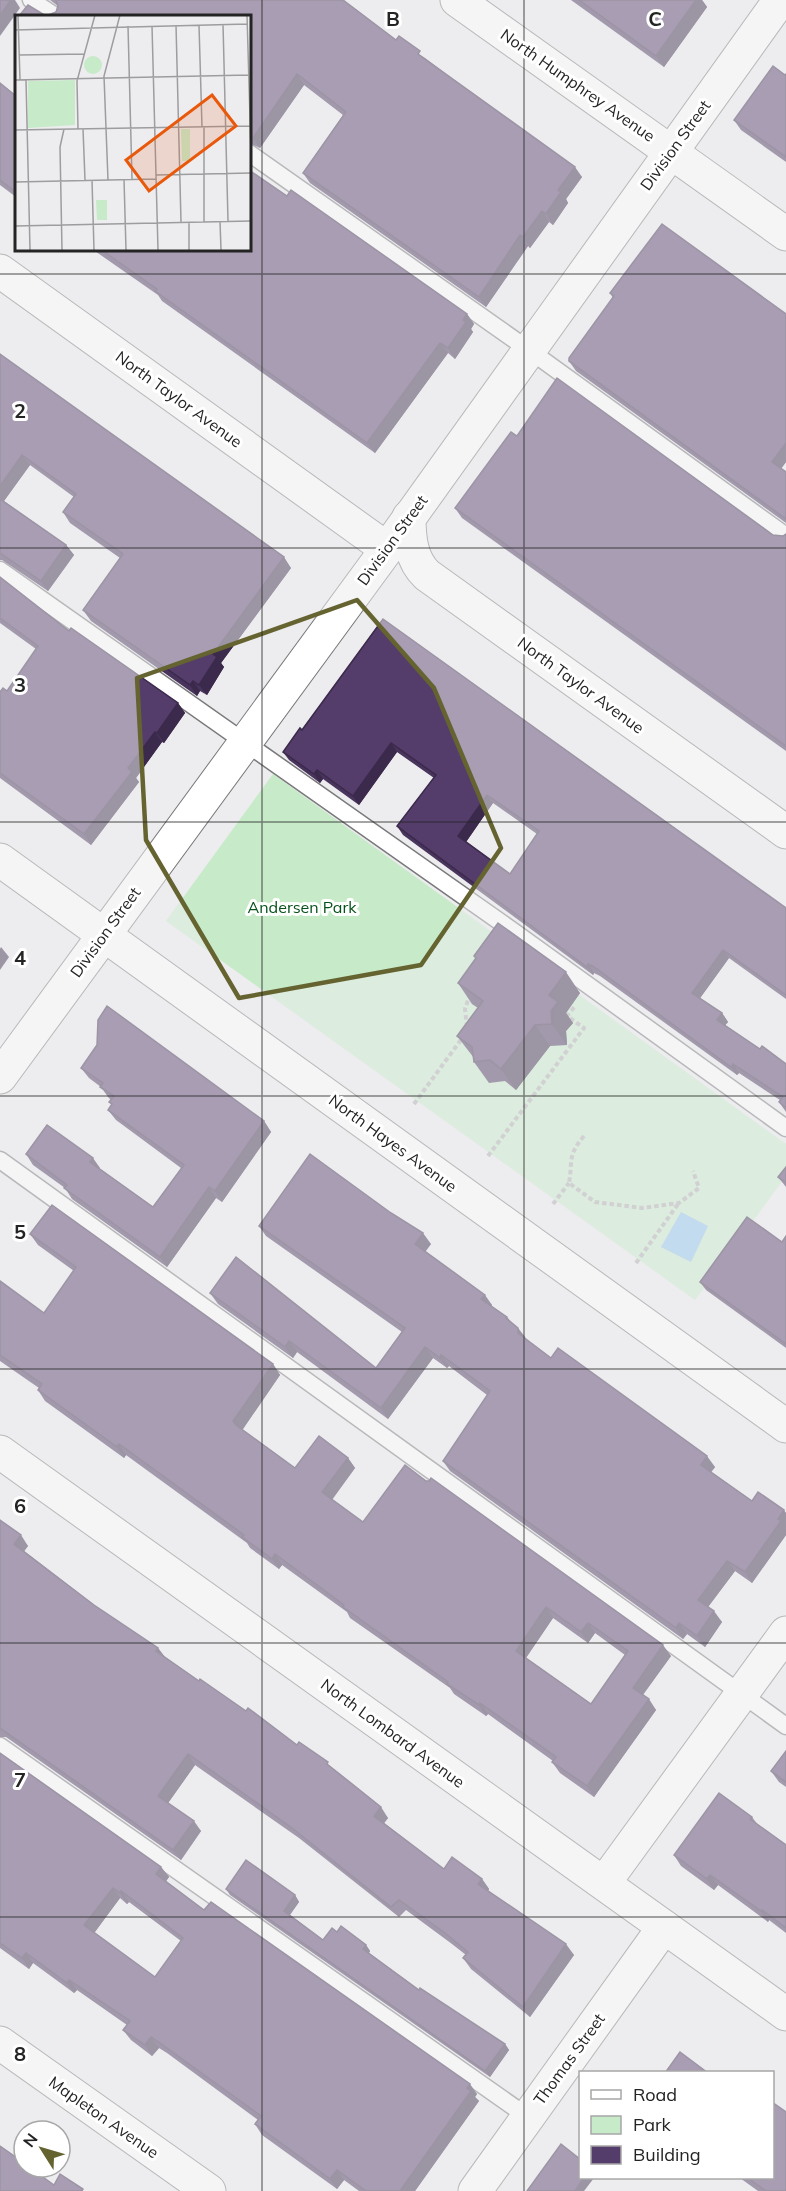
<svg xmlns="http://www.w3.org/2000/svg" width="786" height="2191" font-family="Mulish,sans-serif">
  <rect width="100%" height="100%" fill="#edecef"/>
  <path fill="#c7eac9" d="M273,774L786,1144V1176L695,1300L166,921Z"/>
  <path fill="#8ec6ed" d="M681,1212L708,1226L691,1262L661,1247Z"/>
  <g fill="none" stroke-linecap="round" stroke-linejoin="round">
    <defs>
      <g id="lane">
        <path d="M31,0L55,16"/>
        <path d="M249,153L529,350L786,536"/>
        <path d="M0,570L513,931L786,1128"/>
        <path d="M0,1160L786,1726"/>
        <path d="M0,1746L528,2117"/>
      </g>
      <g id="street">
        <path d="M457,0L786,234"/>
        <path d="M0,271L387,549"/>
        <path d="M409,517C409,538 411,560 427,575L786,832"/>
        <path d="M0,860L786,1426"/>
        <path d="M0,1452L786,2014"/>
        <path d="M604,1883L786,1633"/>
        <path d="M0,2043L209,2191"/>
        <path d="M475,2191L664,1927"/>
      </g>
      <path id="secondary" d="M0,1077L387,549L780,0"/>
    </defs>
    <use href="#lane" stroke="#79787a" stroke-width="19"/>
    <use href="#street" stroke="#79787a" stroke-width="35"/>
    <use href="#secondary" stroke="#79787a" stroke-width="35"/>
    <g stroke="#afaeb1" stroke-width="4" stroke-dasharray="4.5 3" stroke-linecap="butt">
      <path d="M467,1027L465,1009L470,994"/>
      <path d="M414,1104L463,1037"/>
      <path d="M584,1136C567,1156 573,1160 569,1183L595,1202L642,1208L679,1203L699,1188L693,1171"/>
      <path d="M488,1156L584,1028L567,1016L576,1005"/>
      <path d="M553,1204L569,1183"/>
      <path d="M636,1263L678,1204"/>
    </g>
    <use href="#lane" stroke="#fff" stroke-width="16"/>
    <use href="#street" stroke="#fff" stroke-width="33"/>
    <use href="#secondary" stroke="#fff" stroke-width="33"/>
  </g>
  <g fill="#48345c" fill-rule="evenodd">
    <path d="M50,0H343L396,40L425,58L582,177L566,199L568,203L553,225L549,222L530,248L528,246L486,307L310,183L303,173L343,115L304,85L260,148L249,143V16H46L56,12L58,6Z"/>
    <path d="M571,0H702L707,7L664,67Z"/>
    <path d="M786,74V162L741,130L734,120Z"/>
    <path d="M0,83L16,96V197L0,185Z"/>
    <path d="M287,196L467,314L474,324L471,329L473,332L455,359L448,353L375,453L162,301L158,295L92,249H249Z"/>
    <path d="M610,293L786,314V462L781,469L786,472V523L576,371L569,361L613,298Z"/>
    <path d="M0,354L291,568L221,663L224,667L207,695L200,691L197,696L91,621L83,610L120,558L70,523L63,512L74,497L30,465L4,501L66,545L74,555L48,591L2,560H0Z"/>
    <path d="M517,436L773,535L783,536L786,534V751L462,518L455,508Z"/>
    <path d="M0,577L69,631L178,703L185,713L164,743L162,742L136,778L139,782L91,845L0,778V692L7,691L36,649L0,623Z"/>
    <path d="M383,619L786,908V999L729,958L700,998L722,1013L728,1022L725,1025L760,1049L786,1064V1112L779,1102L780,1100L739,1073L737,1075L600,976L594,973L593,975L403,835L397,826L434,778L397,752L359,805L323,779L320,783L289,760L283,752L302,730ZM493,803L537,834L510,874L466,842Z"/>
    <path d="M474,956L580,993L566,1013L573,1023L566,1031L567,1045L550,1046L516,1090L505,1081L489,1083L474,1062V1058L457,1036L478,1008L472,1004L458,983L476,959Z"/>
    <path d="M81,1068L264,1121L271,1132L222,1202L216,1198L167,1267L72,1199L65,1188L33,1165L26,1154L100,1168V1169L153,1207L181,1168L116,1120L108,1110L112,1105L109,1102L111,1100L108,1097L101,1087L89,1078Z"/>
    <path d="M786,1167V1187L778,1177Z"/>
    <path d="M259,1226L431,1244L425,1251L492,1305L491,1306L507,1317L526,1339L551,1358L715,1467L711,1472L752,1501L786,1513V1535L752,1583L735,1571L708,1607L722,1622L705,1647L687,1634L683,1639L450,1471L443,1461L487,1395L449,1366L447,1368L433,1358L388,1419L297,1352L293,1358L218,1304L210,1293L376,1368L402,1332L266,1236Z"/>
    <path d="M30,1234L273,1364L280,1375L242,1430L295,1468L348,1458L355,1468L332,1500L363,1522L426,1481L671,1656L643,1695L656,1710L594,1797L560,1773L552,1762L553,1761L488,1714L486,1716L454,1694L450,1688L350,1618L347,1612L282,1565L279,1569L250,1548L247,1543L126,1455L124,1458L45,1401L38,1390L39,1388L0,1361V1281L44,1313L74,1271L38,1245ZM553,1618L588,1643L595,1633L625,1655L591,1704L526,1658Z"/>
    <path d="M786,1236V1348L706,1290L700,1282L782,1242Z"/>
    <path d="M0,1520L28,1546L24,1551L94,1605L158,1648L165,1657L199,1681L332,1768L388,1818L384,1823L444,1869L482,1879L489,1889L488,1891L574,1955L530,2017L471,1969L463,1958L466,1955L452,1944L406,1910L399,1917L299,1838L195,1765L168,1803L201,1831L181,1860L6,1737H0Z"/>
    <path d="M786,1751V1787L779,1782L771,1771Z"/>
    <path d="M0,1753L161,1867L169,1877L166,1881L204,1910L477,2094L475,2097L479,2101L415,2191H359L344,2180L337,2189L262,2135L255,2124L258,2120L167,2053L159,2048L152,2056L131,2040L123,2030L127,2025L77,1990L74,1993L33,1963L29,1969L0,1948ZM120,1898L127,1904L129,1902L181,1941L155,1977L94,1933Z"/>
    <path d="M752,1817L758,1825L786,1845V1933L769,1920L768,1922L718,1885L714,1890L681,1866L674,1855Z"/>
    <path d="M226,1889L295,1895L299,1902L290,1915L323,1940L337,1932L366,1945L370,1951L369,1953L419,1990L505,2044L509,2050L490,2077L230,1895Z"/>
    <path d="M740,2178H772L786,2191H758Z"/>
  </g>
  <g fill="#3b2a4b">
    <path d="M11,0H15L20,8L0,36V15Z"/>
    <path d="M696,0H702L707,7L664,67L656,56Z"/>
    <path d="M297,74L304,85L260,148L253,138Z"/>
    <path d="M575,167L582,177L566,199L568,203L553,225L546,214L558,190Z"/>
    <path d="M542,211L549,222L530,248L523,237Z"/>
    <path d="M520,235L528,246L486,307L479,297Z"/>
    <path d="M467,314L474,324L471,329L473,332L455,359L448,348Z"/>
    <path d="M440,343L448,353L375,453L367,443Z"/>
    <path d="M786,443V462L778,472L772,462Z"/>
    <path d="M22,455L30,465L1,505L0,503V486Z"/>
    <path d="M66,545L74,555L48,591L41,581Z"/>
    <path d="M284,557L291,568L221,663L224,667L207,695L199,685L213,654Z"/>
    <path d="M193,681L200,691L197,696L190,685Z"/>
    <path d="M178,703L185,713L164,743L157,733Z"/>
    <path d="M155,732L162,742L136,778L139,782L91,845L84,834L128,768Z"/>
    <path d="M391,743L397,752L359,805L353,796Z"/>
    <path d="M317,770L323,779L320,783L314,774Z"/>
    <path d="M487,795L493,803L464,845L458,836Z"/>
    <path d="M1,947L9,957L0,970V949Z"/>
    <path d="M723,950L729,958L698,1001L692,993Z"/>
    <path d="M588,964L594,973L593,975L587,967Z"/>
    <path d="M566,972L580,993L566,1013L573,1023L566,1031L567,1045L552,1024L549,995Z"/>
    <path d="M722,1013L728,1022L723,1028L717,1020Z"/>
    <path d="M535,1025L550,1046L516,1090L501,1069Z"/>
    <path d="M733,1064L739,1073L737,1075L731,1067Z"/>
    <path d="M264,1121L271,1132L222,1202L215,1191Z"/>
    <path d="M93,1158L100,1168L97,1172L90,1162Z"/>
    <path d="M209,1187L216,1198L167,1267L160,1257Z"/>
    <path d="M423,1233L431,1244L423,1255L415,1244Z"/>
    <path d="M485,1295L492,1305L489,1310L481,1299Z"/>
    <path d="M518,1328L526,1338L518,1333Z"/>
    <path d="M289,1341L297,1352L293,1358L285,1347Z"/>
    <path d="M425,1347L433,1358L388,1419L381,1408Z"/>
    <path d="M441,1355L449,1366L447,1368L440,1358Z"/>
    <path d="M273,1364L280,1375L241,1432L233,1421Z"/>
    <path d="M119,1444L126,1455L124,1458L117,1447Z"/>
    <path d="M707,1456L715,1467L709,1475L701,1465Z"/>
    <path d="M348,1458L355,1468L329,1503L322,1492Z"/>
    <path d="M784,1510L786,1513V1535L752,1583L745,1572Z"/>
    <path d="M21,1535L28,1546L22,1554L14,1544Z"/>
    <path d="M275,1554L282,1565L279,1569L272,1559Z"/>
    <path d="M727,1561L735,1571L705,1611L698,1600Z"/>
    <path d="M546,1607L553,1618L523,1662L516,1651Z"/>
    <path d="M714,1611L722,1622L705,1647L697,1636Z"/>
    <path d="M588,1623L595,1633L588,1643L581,1632Z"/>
    <path d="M679,1623L687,1634L683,1639L676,1628Z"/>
    <path d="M663,1645L671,1656L640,1698L633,1688Z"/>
    <path d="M158,1648L166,1659L156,1651Z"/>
    <path d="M649,1699L656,1710L594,1797L587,1786Z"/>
    <path d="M480,1703L488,1714L486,1716L479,1705Z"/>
    <path d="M188,1754L195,1765L166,1806L158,1796Z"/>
    <path d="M381,1807L388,1818L381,1827L374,1816Z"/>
    <path d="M194,1821L201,1831L181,1860L173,1850Z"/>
    <path d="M161,1867L169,1877L164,1884L156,1874Z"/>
    <path d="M710,1875L718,1885L714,1890L707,1879Z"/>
    <path d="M482,1879L489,1889L486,1894L478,1884Z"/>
    <path d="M113,1888L120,1898L92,1936L84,1925Z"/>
    <path d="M121,1891L129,1902L127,1904L120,1893Z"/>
    <path d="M295,1895L299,1902L288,1917L284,1911Z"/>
    <path d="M762,1910L769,1920L768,1922L761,1911Z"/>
    <path d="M566,1944L574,1955L530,2017L523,2007Z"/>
    <path d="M366,1945L370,1951L367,1955L363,1949Z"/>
    <path d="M26,1953L33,1963L29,1969L22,1958Z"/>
    <path d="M69,1980L77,1990L74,1993L67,1983Z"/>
    <path d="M151,2037L159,2048L152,2056L145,2045Z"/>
    <path d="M505,2044L509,2050L490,2077L485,2071Z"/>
    <path d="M470,2084L477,2094L475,2097L479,2101L415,2191H400Z"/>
    <path d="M337,2170L344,2180L337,2189L330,2179Z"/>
    <path d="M584,2178H594L584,2191H574Z"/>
  </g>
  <g fill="#543c6b" stroke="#3b2a4b" stroke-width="1.5" fill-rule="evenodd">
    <path d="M0,0H11L0,15Z"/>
    <path d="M56,0H343L396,40L399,36L420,51L418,54L575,167L558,190L561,192L546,214L542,211L523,237L520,235L479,297L303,173L346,112L297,74L253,138L249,136V16H19L28,5L46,16L56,12L58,6Z"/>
    <path d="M579,0H696L656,56Z"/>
    <path d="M773,66L785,75L786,74V157L734,120Z"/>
    <path d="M0,83L16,96V192L0,180Z"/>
    <path d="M249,170L287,196L291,190L467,314L463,320L466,322L448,348L440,343L367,443L155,291L157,289L100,249H249Z"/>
    <path d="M662,224L786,314V443L772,462L786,472V519L569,361V358L614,296L610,293Z"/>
    <path d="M0,354L284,557L213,654L217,657L199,685L193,681L190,685L83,610L123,554L63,512L76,494L22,455L0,486Z"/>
    <path d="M557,378L773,535L783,536L786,534V746L455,508L511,432L517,436Z"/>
    <path d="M0,499L66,545L41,581L0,553Z"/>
    <path d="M0,577L69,631L71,628L178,703L157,733L155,732L128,768L132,772L84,834L0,773V692L3,688L7,691L38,646L0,618Z"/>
    <path d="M383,619L786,908V995L723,950L692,993L722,1013L717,1020L760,1049L762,1046L786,1064V1108L779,1102L783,1097L733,1064L731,1067L594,967L588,964L587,967L397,826L436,775L391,743L353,796L317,770L314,774L283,752L300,728L302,730ZM487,795L539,831L510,874L458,836Z"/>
    <path d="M498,923L566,972L549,995L558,1002L551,1011L552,1024L535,1025L501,1069L490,1060L474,1062L472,1047L457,1036L483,1001L458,983L476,958L474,956Z"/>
    <path d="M107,1006L264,1121L215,1191L209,1187L160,1257L64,1188L67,1185L26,1154L47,1125L93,1158L90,1162L153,1207L184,1165L108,1110L112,1104L109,1102L114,1096L100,1087L103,1083L81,1068L97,1045L98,1020Z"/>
    <path d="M310,1154L391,1213L423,1233L415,1244L485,1295L481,1299L507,1317L506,1318L518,1328V1333L551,1358L558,1348L707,1456L701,1465L752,1501L758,1492L784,1510L778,1519L781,1521L745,1572L727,1561L698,1600L714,1611L697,1636L679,1623L676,1628L443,1461L490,1391L441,1355L440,1358L425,1347L381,1408L289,1341L285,1347L210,1293L236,1257L376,1368L405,1328L259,1226Z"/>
    <path d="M786,1167V1183L778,1177Z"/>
    <path d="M52,1205L273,1364L233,1421L236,1425L295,1468L319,1436L348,1458L322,1492L363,1522L405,1465L426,1481H429L431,1478L663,1645L633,1688L649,1699L587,1786L552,1762L556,1757L480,1703L479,1705L447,1684L448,1682L343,1607L344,1605L275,1554L272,1559L242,1537L244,1535L119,1444L117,1447L38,1390L42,1384L0,1355V1281L44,1313L76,1267L30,1234ZM546,1607L581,1632L588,1623L628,1651L591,1704L516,1651Z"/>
    <path d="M747,1217L782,1242L786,1236V1344L700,1282Z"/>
    <path d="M0,1520L21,1535L14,1544L94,1605L158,1648L156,1651L199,1681L200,1679L246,1711L248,1708L297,1745L299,1742L328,1762L327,1764L381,1807L374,1816L444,1869L452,1857L482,1879L478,1884L566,1944L523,2007L463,1958L468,1952L445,1933L399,1900L391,1907L292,1828L188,1754L158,1796L194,1821L173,1850L0,1728Z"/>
    <path d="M786,1751V1782L771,1771Z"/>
    <path d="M0,1753L161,1867L156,1874L204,1910L211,1902L470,2084L467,2088L471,2091L400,2191H366L337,2170L330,2179L255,2124L261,2116L160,2043L151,2037L145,2045L123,2030L130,2021L69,1980L67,1983L26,1953L22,1958L0,1943ZM113,1888L120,1893L121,1891L183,1938L155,1977L84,1925Z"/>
    <path d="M719,1793L752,1817L750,1819L786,1845V1928L762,1910L761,1911L710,1875L707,1879L674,1855Z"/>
    <path d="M246,1860L295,1895L284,1911L323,1940L332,1928L337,1932L341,1926L366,1945L363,1949L419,1990L420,1988L505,2044L485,2071L226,1889Z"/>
    <path d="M680,2052L708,2073H665Z"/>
    <path d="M772,2102L786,2112V2191H766L748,2178H772Z"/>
    <path d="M561,2144L580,2159V2178H584L575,2191H527Z"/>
    <path d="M0,2146L24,2163V2167H29L54,2185L60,2174L83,2189L82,2191H0Z"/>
  </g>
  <path d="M0 0H786V2191H0ZM357,600L434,688L501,848L421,965L239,998L146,840L137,678Z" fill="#edecef" fill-opacity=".55" fill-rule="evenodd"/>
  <path fill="none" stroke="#656431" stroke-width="4.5" stroke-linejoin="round" d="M357,600L434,688L501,848L421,965L239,998L146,840L137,678Z"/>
  <path fill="none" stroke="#242425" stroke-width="1.5" stroke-opacity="0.55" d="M262,0V2191M524,0V2191M0,274H786M0,548H786M0,822H786M0,1096H786M0,1369H786M0,1643H786M0,1917H786"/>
  <g text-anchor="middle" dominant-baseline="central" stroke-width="6" stroke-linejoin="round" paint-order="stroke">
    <g font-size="16" fill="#242425" stroke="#fff">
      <text transform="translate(578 85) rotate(35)">North Humphrey Avenue</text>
      <text transform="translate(675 145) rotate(-54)">Division Street</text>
      <text transform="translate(179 399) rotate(36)">North Taylor Avenue</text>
      <text transform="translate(392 540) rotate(-54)">Division Street</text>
      <text transform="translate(581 685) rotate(36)">North Taylor Avenue</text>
      <text transform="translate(105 932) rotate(-54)">Division Street</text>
      <text transform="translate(393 1143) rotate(36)">North Hayes Avenue</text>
      <text transform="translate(393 1733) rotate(36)">North Lombard Avenue</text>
      <text transform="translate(569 2059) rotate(-54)">Thomas Street</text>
      <text transform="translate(104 2117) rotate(35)">Mapleton Avenue</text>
    </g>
    <g font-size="16" fill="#05511a" stroke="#fff">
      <text x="302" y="907">Andersen Park</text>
    </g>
  </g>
  <g transform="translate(15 15)">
    <rect width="236" height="236" fill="#edecef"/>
    <path d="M69 50a9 9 0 1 1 18 0a9 9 0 1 1-18 0ZM60,65V110L13,113V66ZM166,114H175V146H167ZM81,185H92V205H82Z" fill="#c7eac9"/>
    <path fill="none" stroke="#9d9c9e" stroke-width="1.5" d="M3,0L5,65M232,0L236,137M208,9L213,206M161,10L166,207M184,10L187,112M113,11L117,164M137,11L143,235M0,15L232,9M4,40L69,39M0,65L234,60M11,65L15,235M189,112V207M63,114L62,66L80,0M68,114L70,165M0,115L235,111M141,160L236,158M109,164L111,235M77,165L79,235M93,165L89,61L105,0M0,167L141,164M205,206L206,235M174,207V235M0,211L236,206M47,235L45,132L49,114"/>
    <path fill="#e8590c" fill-opacity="0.15" stroke="#e8590c" stroke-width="3" d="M197,80L221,111L134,176L111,145Z"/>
    <rect width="236" height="236" fill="none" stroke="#242425" stroke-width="3"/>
  </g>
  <g font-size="20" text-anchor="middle" font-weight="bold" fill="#242425" stroke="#fff" stroke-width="6" stroke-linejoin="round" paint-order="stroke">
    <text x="393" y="26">B</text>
    <text x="655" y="26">C</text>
    <text x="20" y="418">2</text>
    <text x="20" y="692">3</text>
    <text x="20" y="965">4</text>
    <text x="20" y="1239">5</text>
    <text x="20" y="1513">6</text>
    <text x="20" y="1787">7</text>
    <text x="20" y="2061">8</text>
  </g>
  <rect x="579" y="2071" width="195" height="108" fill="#ffffff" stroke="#a7a7a8" stroke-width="1.5"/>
  <rect x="591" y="2090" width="30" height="9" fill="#ffffff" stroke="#a7a7a8" stroke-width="1.5"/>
  <text x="633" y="2101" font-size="18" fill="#242425">Road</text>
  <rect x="591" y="2116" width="30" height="18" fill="#c7eac9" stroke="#a7a7a8" stroke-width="1.5"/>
  <text x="633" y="2131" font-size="18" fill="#242425">Park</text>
  <rect x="591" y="2146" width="30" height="18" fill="#543c6b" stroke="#a7a7a8" stroke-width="1.5"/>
  <text x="633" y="2161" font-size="18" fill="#242425">Building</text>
  <g transform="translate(42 2149) rotate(307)"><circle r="28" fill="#ffffff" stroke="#a7a7a8" stroke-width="1.5"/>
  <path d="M0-4.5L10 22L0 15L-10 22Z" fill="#656431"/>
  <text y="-9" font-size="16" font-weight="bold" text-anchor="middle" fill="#242425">N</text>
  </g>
</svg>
